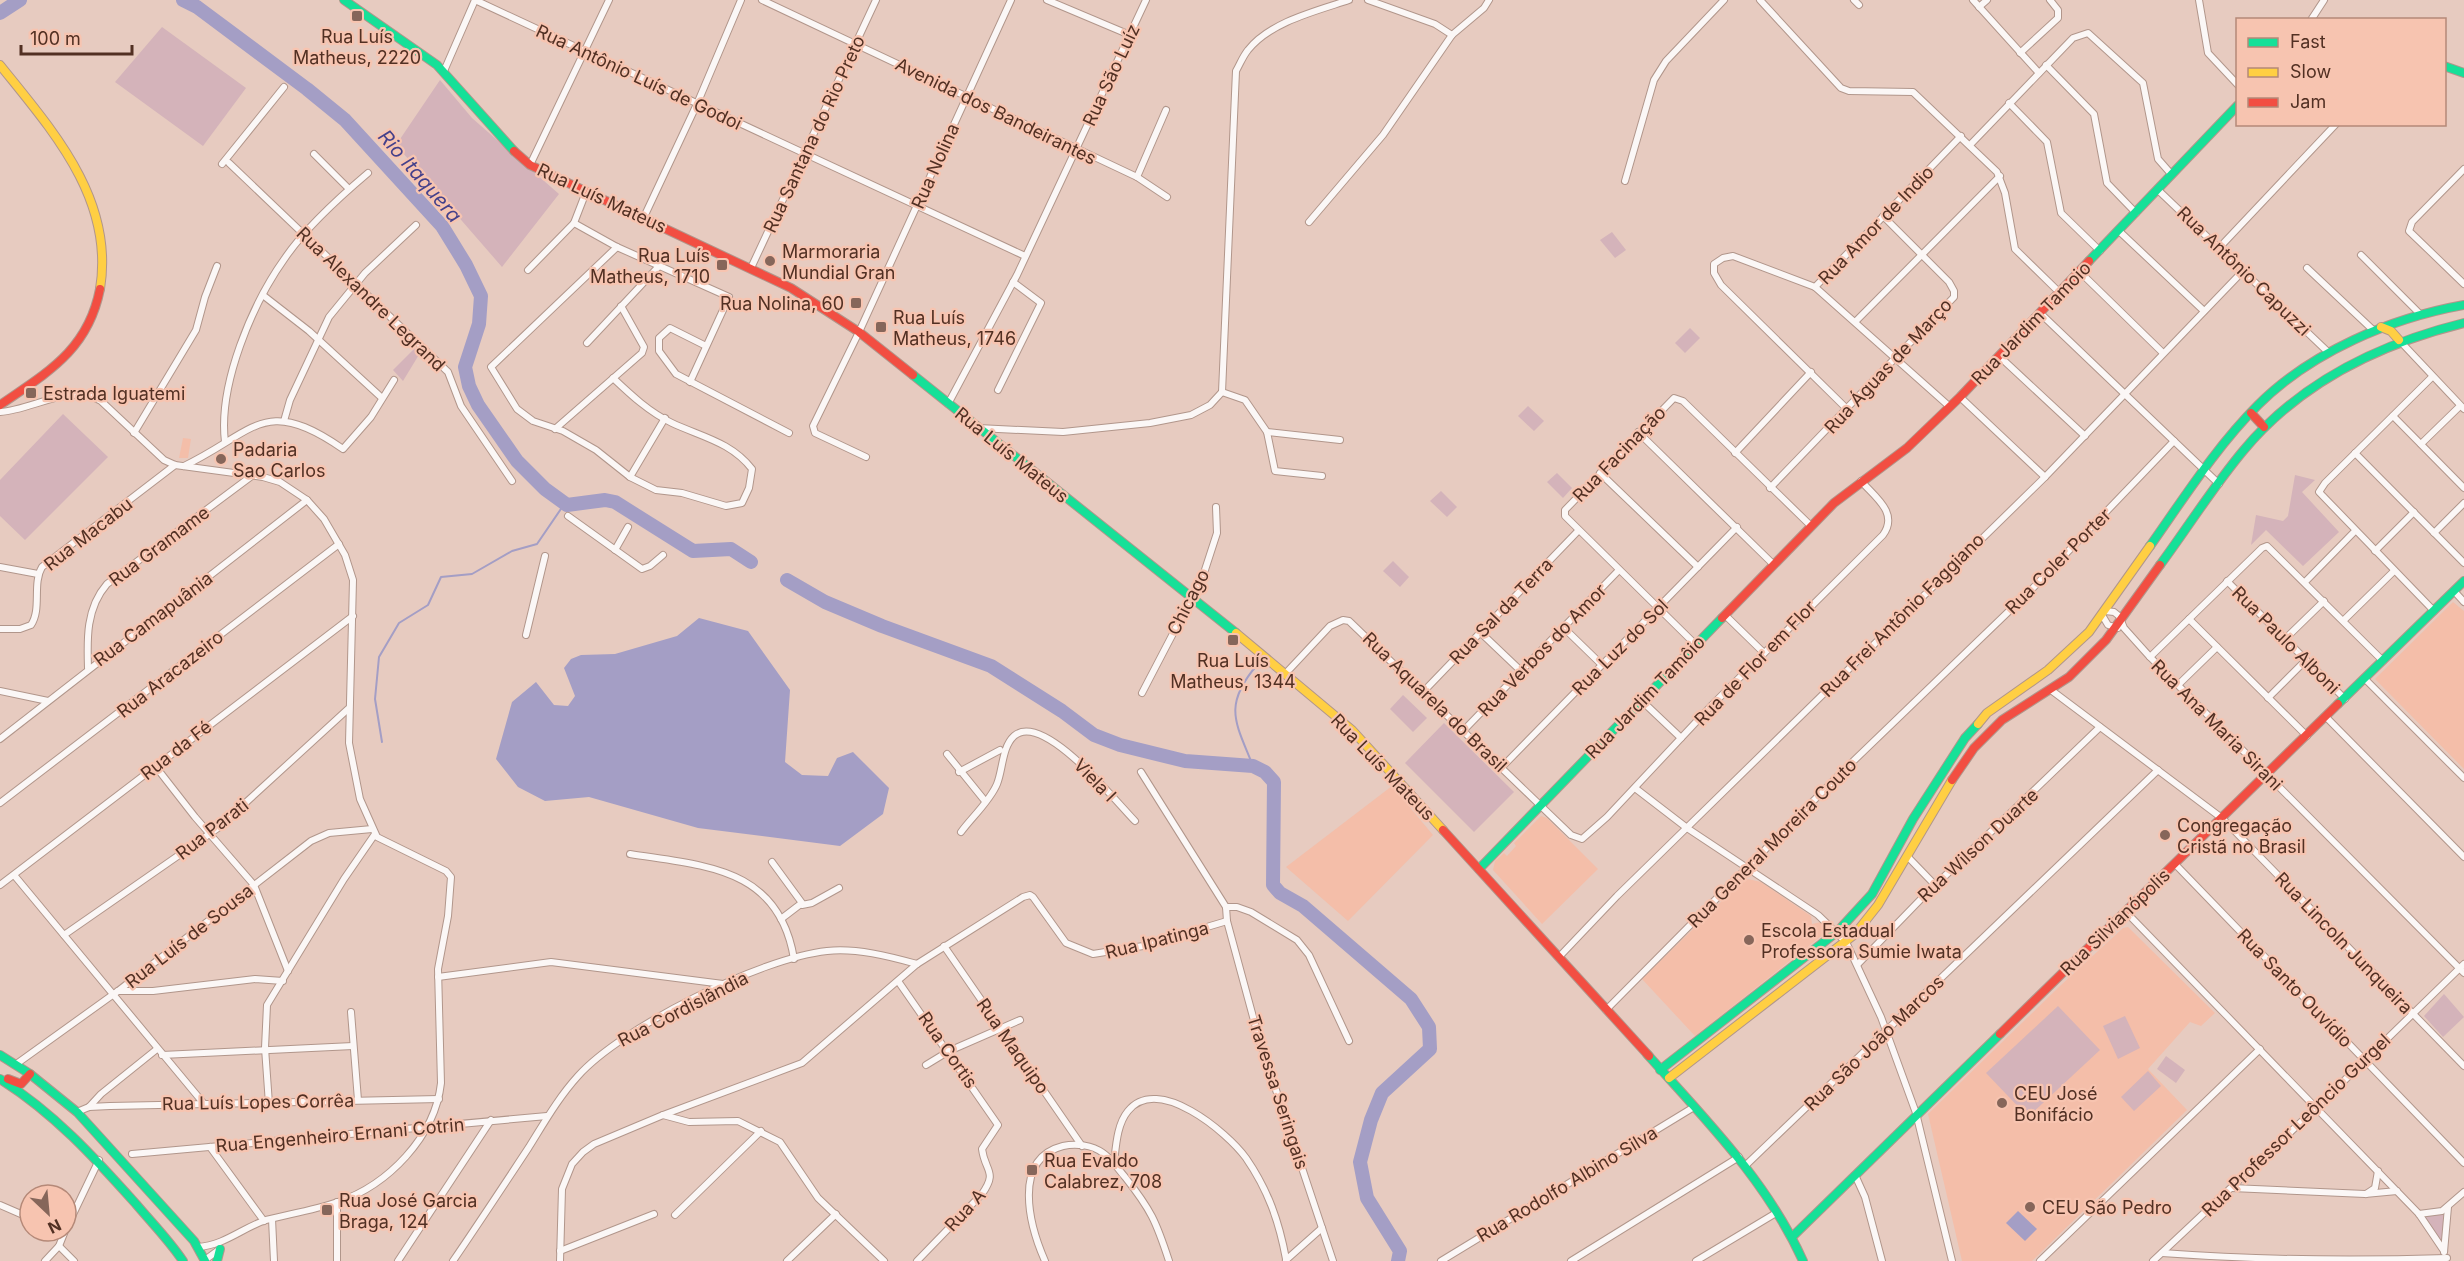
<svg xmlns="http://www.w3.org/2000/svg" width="2464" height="1261" font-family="Inter,sans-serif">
  <rect width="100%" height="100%" fill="#e7cbc0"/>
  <g fill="#f4bea9">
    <path d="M183,438L191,439L188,458H179Z"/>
    <path d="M2453,602L2464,611V769L2375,679Z"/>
    <path d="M1392,786L1433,835L1348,921L1286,867Z"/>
    <path d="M1541,816L1547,818L1598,869L1542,924L1493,870L1495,861L1504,853L1507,856L1516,846L1514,843Z"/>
    <path d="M1748,879L1761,882L1811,916L1812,924L1821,922L1829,930L1695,1036L1642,979L1736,887Z"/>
    <path d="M2128,927L2215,1013L2201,1026L2190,1022L2148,1069L2187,1110L2032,1261H1962L1928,1114L2060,986L2123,928Z"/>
  </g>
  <g fill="#d4b3ba">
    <path d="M162,27L246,88L203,146L115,82Z"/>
    <path d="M440,80L472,118L559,194L502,267L396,145Z"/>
    <path d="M1612,232L1626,250L1615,258L1600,240Z"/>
    <path d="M1690,328L1700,338L1685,353L1675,343Z"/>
    <path d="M415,348L420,353L403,381L393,370Z"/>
    <path d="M1528,406L1544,421L1534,431L1518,416Z"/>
    <path d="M63,414L108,457L25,540L0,516V480Z"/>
    <path d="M1557,473L1572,488L1563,498L1547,482Z"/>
    <path d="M2295,475L2315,480L2302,492L2339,532L2303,566L2266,530L2251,545L2256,515L2283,521L2288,516Z"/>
    <path d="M1441,491L1457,507L1447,517L1430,501Z"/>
    <path d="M1393,561L1409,577L1400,587L1383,571Z"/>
    <path d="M1403,695L1427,718L1413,732L1390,709Z"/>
    <path d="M1444,723L1514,792L1474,832L1405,763Z"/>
    <path d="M2444,994L2464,1017L2443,1037L2424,1016Z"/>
    <path d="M2058,1006L2100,1050L2028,1117L1986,1073Z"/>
    <path d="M2125,1016L2140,1048L2118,1059L2103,1026Z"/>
    <path d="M2166,1056L2185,1070L2176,1083L2157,1069Z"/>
    <path d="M2148,1071L2161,1086L2134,1111L2121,1097Z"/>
    <path d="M2447,1210L2442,1241L2421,1216L2436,1215Z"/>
  </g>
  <g fill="#a49ec5">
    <path d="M699,618L748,631L790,690L785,762L802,775L828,776L837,758L853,752L889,788L883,814L840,846L698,828L589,797L545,801L518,787L496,759L512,702L536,682L554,705L568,706L575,696L564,668L571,659L581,655L615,654L677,636Z"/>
    <path d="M2018,1211L2037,1229L2025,1241L2006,1223Z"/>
  </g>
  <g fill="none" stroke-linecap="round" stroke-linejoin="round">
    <g stroke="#a49ec5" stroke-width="2">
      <path d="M382,742L375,699L379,657L399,623L428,605L441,577L472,574L512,551L537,544L565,503"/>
      <path d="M1253,766C1236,723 1222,706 1257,665"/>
    </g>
    <g stroke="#a49ec5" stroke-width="14">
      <path d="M183,0L197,7L307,89L345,120L442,226L466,265L481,296L479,324L465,367L469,386L478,405L517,461L545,489L567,505L605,500L615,502L693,551L731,549L751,562"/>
      <path d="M0,13L20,0"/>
      <path d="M787,580L825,602L882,626L991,666L1062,711L1094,735L1120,745L1185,761L1253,766L1265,772L1274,782L1273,885L1280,893L1303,906L1411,999L1429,1027L1430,1049L1382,1093L1371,1120L1360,1162L1367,1198L1400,1251L1398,1261"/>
    </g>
    <defs>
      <g id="street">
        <path d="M475,0L1025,256"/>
        <path d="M762,0L1137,177"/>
        <path d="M1047,0L1130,35"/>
        <path d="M1368,0L1435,24L1452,35"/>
        <path d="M1760,0L1841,88L1849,91L1913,92L1997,172L2005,193L2015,249L2060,293"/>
        <path d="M1854,0L1859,5"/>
        <path d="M1973,0L2039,73"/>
        <path d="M2199,0L2208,53L2238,85"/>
        <path d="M1979,7L1987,0"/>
        <path d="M2311,20L2324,0"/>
        <path d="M2020,53L2058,18V10L2050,0"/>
        <path d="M2046,65L2094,114L2107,183L2136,213"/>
        <path d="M444,71L475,0"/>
        <path d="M2009,103L2047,142L2061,213L2100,251"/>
        <path d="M1166,110L1137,177L1167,197"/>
        <path d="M1970,145L2073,38L2088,33L2143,83L2158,159L2172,175"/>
        <path d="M314,154L349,189"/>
        <path d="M229,163L448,372L461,406L512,481"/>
        <path d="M222,164L284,87"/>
        <path d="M530,165L609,0"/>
        <path d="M2464,169L2412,222L2409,231L2464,284"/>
        <path d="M1625,181L1654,80L1666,61L1724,0"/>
        <path d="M2158,190L2329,353"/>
        <path d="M644,217L697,104L741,0"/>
        <path d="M1309,222L1383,135L1452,35L1484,8L1489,0"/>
        <path d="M574,223L617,247L729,297L690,382"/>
        <path d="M2119,231L2204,311"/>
        <path d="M2219,248L2336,124"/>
        <path d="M2361,255L2420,314"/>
        <path d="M751,268L876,0"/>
        <path d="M2307,268L2373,330"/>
        <path d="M528,270L574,223L586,192"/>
        <path d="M2080,272L2163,353"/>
        <path d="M1815,287L1961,136"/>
        <path d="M264,296L309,331L382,398"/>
        <path d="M2040,313L2219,484"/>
        <path d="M1856,321L2000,176"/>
        <path d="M2399,340L2464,409"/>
        <path d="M587,343L660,265"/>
        <path d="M706,346L670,328L659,338V351L676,374L789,433"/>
        <path d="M1999,356L2085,436"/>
        <path d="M2432,377L2325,483L2319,492L2434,611"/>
        <path d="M613,378C631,395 649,412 672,423C702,437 731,442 752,469L749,488L742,503L726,506L682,493L656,490L630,477L596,450L563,431L533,421L517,409L491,367L617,247"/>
        <path d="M998,390L1041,303L1013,282"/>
        <path d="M1960,397L2045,477"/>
        <path d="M948,404L1017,275L1146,0"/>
        <path d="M1847,409L1721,285L1714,273V264L1723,258L1733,256L1815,287L1950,407"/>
        <path d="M0,412C33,410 69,383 101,401L164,460L175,465L263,477L280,482L307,500L324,519L345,555L353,580L349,743L360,799L377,837L446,871L451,877L448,916L438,969L441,1083C435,1137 388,1185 338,1202C314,1210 290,1214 266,1220C242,1228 225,1245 198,1247"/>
        <path d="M2393,416L2464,488"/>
        <path d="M284,421L290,400L329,317L365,273L416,225"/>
        <path d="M978,428L1063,432L1150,423L1191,415L1210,405L1222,392"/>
        <path d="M555,429L642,353L644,347L621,306"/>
        <path d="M1267,432L1275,471L1322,476"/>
        <path d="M1638,432L1774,565"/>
        <path d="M134,433L196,330L205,297L217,266"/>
        <path d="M1340,440L1267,432L1245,400L1222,392L1236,71C1240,64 1243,56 1248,50C1270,22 1316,11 1349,0"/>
        <path d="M225,442C218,385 252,304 285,258C304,230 342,195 368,173"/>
        <path d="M2421,444L2460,406"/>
        <path d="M1735,453L1811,372"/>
        <path d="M2355,453L2464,563"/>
        <path d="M866,457L815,433L813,426L859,332L1011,0"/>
        <path d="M184,466C255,432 264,394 343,449L371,417L394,380"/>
        <path d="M1600,473L1698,567"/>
        <path d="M630,477L665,418"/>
        <path d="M1770,488L1954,297V291L1949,282L1883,216"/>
        <path d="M568,516L642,569L650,566L663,555"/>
        <path d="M2434,533L2464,503"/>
        <path d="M615,550L628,527"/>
        <path d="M2375,551L2414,512"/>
        <path d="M0,567L38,574"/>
        <path d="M2227,581L2345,699"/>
        <path d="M2305,582L2355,531"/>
        <path d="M2454,591L2464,602"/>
        <path d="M2105,611L2114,612L2119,616L2124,628L2150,657L2464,973"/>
        <path d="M1725,615L1764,653"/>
        <path d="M2102,615L2108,625L2118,628"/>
        <path d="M2189,619L2307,736"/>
        <path d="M2344,620L2394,571"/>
        <path d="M1564,628L1602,665"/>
        <path d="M0,629H20L31,625C42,609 32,584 42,567L175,465"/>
        <path d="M1480,632L1521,671"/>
        <path d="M526,635L545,556"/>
        <path d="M2285,639L2324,601"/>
        <path d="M1696,645L1565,516V510L1674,398L1683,401L1811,526"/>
        <path d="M2150,657L2262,548L2267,546L2383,661"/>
        <path d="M88,668C87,639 86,608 107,584L253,475"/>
        <path d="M1286,673L1330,626L1343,620L1349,621L1571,835L1582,839L1607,817L1712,705L1883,535C1899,513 1875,497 1861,481"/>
        <path d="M2365,679L2464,778"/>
        <path d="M2178,685L2217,647"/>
        <path d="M2051,690L2223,819L2464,1066"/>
        <path d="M0,691L48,701"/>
        <path d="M1424,691L1578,531"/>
        <path d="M1142,693L1203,576L1217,533L1216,507"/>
        <path d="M2268,698L2306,660"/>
        <path d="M1642,701L1681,738"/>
        <path d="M2326,717L2464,857"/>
        <path d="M1464,730L1619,570"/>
        <path d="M0,739L307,500"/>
        <path d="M947,754L985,801"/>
        <path d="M1503,766L1737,527"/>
        <path d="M156,767L195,817L254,885L288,971"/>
        <path d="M959,772L1000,750"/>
        <path d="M1141,772L1226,907"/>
        <path d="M1635,788L1687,828L1818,915L1846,942L1881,1017L1916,1113L1952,1261"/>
        <path d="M0,803L339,544"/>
        <path d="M961,832C972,817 990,801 997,784C1003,769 1002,747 1014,736C1043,710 1117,803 1135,821"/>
        <path d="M630,854C705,866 779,867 794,959"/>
        <path d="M1907,856L1935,885"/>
        <path d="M772,862L802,903L781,919"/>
        <path d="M2175,864L2464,1163"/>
        <path d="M14,875L205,1105"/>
        <path d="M0,885L353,616"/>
        <path d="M802,905L812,903L839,888"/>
        <path d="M1226,907L1227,921L1259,1039L1333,1261"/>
        <path d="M1226,907H1237L1251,912L1297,940L1309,955L1349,1041"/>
        <path d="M2126,912L2419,1214L2444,1251"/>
        <path d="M64,935L218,828L348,709"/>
        <path d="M944,946L1082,1146"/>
        <path d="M1559,957L1617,896L2045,477L2243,271"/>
        <path d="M1858,964L1922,898L2100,727"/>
        <path d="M438,977L551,962L723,984"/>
        <path d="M898,981L998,1125L982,1149C985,1172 998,1171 982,1194L917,1261"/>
        <path d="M118,991H153L255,979L283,981"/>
        <path d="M1606,1010L1841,773L2032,589L2174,441"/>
        <path d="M351,1012L358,1100"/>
        <path d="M162,1055L353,1046"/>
        <path d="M15,1065L118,991L311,841L329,833L372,829"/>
        <path d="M926,1065L949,1051L1020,1020"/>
        <path d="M269,1104L265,1048L267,1005L344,879L375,834"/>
        <path d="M89,1107L101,1094L157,1049"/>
        <path d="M77,1112L89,1107L110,1106L439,1099"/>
        <path d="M663,1115L689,1122L738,1121L780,1142L818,1198L884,1261"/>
        <path d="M210,1147L264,1221"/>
        <path d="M132,1154L547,1116"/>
        <path d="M1114,1163C1116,1146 1117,1124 1128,1111C1158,1074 1227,1132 1246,1158C1268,1190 1279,1221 1286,1259"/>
        <path d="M1745,1166L2158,770"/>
        <path d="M1855,1175L1865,1197L1882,1261"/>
        <path d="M2232,1188L2365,1194L2397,1191"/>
        <path d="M2366,1194L2375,1188L2378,1171"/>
        <path d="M337,1202V1261"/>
        <path d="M0,1205L30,1218"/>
        <path d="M2419,1214L2442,1211L2464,1192"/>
        <path d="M675,1215L761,1131"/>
        <path d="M272,1219L274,1261"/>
        <path d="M66,1229L99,1160"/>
        <path d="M59,1246L74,1261"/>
        <path d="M560,1251L654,1214"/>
        <path d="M2444,1252L2448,1207"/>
        <path d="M2162,1253C2257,1260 2352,1261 2447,1258"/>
        <path d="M205,1260L220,1249"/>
        <path d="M1286,1260L1322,1228"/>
        <path d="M45,1261L59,1246L65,1231"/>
        <path d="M398,1261L491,1120"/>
        <path d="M453,1261C479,1223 504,1185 529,1147C544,1123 558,1098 578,1076C622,1027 761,958 827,951C857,948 888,956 917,964"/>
        <path d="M560,1261L562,1189L572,1164L583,1152L594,1144L663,1115L802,1063L917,964L1023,897L1030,895L1033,897L1066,943L1093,954L1143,946L1227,921"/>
        <path d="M787,1261L836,1214"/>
        <path d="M1045,1261C1030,1227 1011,1159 1063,1146C1076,1143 1092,1145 1103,1153C1112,1159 1118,1169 1125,1177C1151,1210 1156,1221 1169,1261"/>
        <path d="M1441,1261L1694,1107"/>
        <path d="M1571,1261L1739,1157"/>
        <path d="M1696,1261L1776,1213"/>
        <path d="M2040,1261L2260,1049"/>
        <path d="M2153,1261L2316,1108L2464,964"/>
      </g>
      <g id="fast">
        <path d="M344,0L437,65L514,151"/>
        <path d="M2444,66L2464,73"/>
        <path d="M2089,261L2238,105"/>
        <path d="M913,375L1236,633"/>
        <path d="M2150,546C2184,498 2216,447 2258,405C2311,352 2391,318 2464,305"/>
        <path d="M2160,565C2188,527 2213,487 2243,451C2300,382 2379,344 2464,323"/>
        <path d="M2338,704L2464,581"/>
        <path d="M1479,869L1722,618"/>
        <path d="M1647,1054C1705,1119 1767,1181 1803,1261"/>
        <path d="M0,1055L30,1074L77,1112L194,1241L205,1261"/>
        <path d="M1660,1070L1838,931L1872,894L1913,819L1965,738L1978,724"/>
        <path d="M0,1079C54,1113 94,1157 136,1204C152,1223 169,1240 183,1261"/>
        <path d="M1792,1237L2000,1034"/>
        <path d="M217,1261L220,1249"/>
      </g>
      <g id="slow">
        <path d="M0,65C52,130 115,199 100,289"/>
        <path d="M2381,327L2391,331L2399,340"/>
        <path d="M1236,633L1352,730L1443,830"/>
        <path d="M1978,724L1987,713L2048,670L2089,632L2150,546"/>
        <path d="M1669,1078L1855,934L1878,905L1952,780"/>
      </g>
      <g id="jam">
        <path d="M514,151L530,165L791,288L859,332L913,375"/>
        <path d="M0,405C48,372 88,350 100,289"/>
        <path d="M2251,413L2264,427"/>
        <path d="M1722,618L1834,503L1907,448L1960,397L2089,261"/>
        <path d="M1952,780L1974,748L2002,720L2069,677L2106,640L2160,565"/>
        <path d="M1443,830L1649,1056"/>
        <path d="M2000,1034L2338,704"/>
        <path d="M8,1079L21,1084L30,1074"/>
      </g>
    </defs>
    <use href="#street" stroke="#b1968b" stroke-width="8"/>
    <use href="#fast" stroke="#b1968b" stroke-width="10"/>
    <use href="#slow" stroke="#b1968b" stroke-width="10"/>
    <use href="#jam" stroke="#b1968b" stroke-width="10"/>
    <use href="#street" stroke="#fbf7f6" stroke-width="6"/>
    <use href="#fast" stroke="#16e098" stroke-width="8"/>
    <use href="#slow" stroke="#ffcf43" stroke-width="8"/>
    <use href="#jam" stroke="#f24e42" stroke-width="8"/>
  </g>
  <g fill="#86665a" stroke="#f7c4b0" stroke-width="2">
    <rect x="351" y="10" width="12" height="12" rx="3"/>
    <circle cx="770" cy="261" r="6"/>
    <rect x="716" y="259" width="12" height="12" rx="3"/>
    <rect x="850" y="297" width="12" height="12" rx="3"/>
    <rect x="875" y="321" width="12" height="12" rx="3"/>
    <rect x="25" y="387" width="12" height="12" rx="3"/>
    <circle cx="221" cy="459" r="6"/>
    <rect x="1227" y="634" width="12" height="12" rx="3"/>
    <circle cx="2165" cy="835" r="6"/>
    <circle cx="1749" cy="940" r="6"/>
    <circle cx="2002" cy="1103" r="6"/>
    <rect x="1026" y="1164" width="12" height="12" rx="3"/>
    <circle cx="2030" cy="1207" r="6"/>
    <rect x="321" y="1204" width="12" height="12" rx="3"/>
  </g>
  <g text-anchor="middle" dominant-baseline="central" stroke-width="4.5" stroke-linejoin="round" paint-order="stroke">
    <g font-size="18" fill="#523023" stroke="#f7c4b0" text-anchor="start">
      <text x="357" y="36" text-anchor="middle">Rua Luís<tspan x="357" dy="21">Matheus, 2220</tspan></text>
      <text x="782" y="251">Marmoraria<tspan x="782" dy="21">Mundial Gran</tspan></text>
      <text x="710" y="255" text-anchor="end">Rua Luís<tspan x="710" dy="21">Matheus, 1710</tspan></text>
      <text x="844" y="303" text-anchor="end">Rua Nolina, 60</text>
      <text x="893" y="317">Rua Luís<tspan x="893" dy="21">Matheus, 1746</tspan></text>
      <text x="43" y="393">Estrada Iguatemi</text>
      <text x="233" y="449">Padaria<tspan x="233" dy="21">Sao Carlos</tspan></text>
      <text x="1233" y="660" text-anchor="middle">Rua Luís<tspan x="1233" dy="21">Matheus, 1344</tspan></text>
      <text x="2177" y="825">Congregação<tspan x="2177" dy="21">Cristã no Brasil</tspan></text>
      <text x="1761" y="930">Escola Estadual<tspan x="1761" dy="21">Professora Sumie Iwata</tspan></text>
      <text x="2014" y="1093">CEU José<tspan x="2014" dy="21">Bonifácio</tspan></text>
      <text x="1044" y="1160">Rua Evaldo<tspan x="1044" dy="21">Calabrez, 708</tspan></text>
      <text x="339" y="1200">Rua José Garcia<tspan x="339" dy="21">Braga, 124</tspan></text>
      <text x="2042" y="1207">CEU São Pedro</text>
    </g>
    <g font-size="18" fill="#523023" stroke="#f7c4b0">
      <text transform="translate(1111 75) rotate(-65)">Rua São Luíz</text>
      <text transform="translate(639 77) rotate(25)">Rua Antônio Luís de Godoi</text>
      <text transform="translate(996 111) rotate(26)">Avenida dos Bandeirantes</text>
      <text transform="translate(814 134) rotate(-65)">Rua Santana do Rio Preto</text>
      <text transform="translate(935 166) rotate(-66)">Rua Nolina</text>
      <text transform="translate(602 198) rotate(25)">Rua Luís Mateus</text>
      <text transform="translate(1876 225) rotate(-46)">Rua Amor de Indio</text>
      <text transform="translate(2244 271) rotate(44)">Rua Antônio Capuzzi</text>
      <text transform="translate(371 299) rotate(44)">Rua Alexandre Legrand</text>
      <text transform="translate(2031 323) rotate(-46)">Rua Jardim Tamoio</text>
      <text transform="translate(1888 366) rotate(-47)">Rua Águas de Março</text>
      <text transform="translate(1619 454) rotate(-46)">Rua Facinação</text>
      <text transform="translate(1012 455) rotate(39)">Rua Luís Mateus</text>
      <text transform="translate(88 534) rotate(-38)">Rua Macabu</text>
      <text transform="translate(159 546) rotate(-37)">Rua Gramame</text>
      <text transform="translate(2058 561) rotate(-45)">Rua Coler Porter</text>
      <text transform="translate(1188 602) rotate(-63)">Chicago</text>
      <text transform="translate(1501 611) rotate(-46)">Rua Sal da Terra</text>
      <text transform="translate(1902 615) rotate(-45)">Rua Frei Antônio Faggiano</text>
      <text transform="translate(153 619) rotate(-37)">Rua Camapuânia</text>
      <text transform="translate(2286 640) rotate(45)">Rua Paulo Alboni</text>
      <text transform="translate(1620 647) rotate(-45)">Rua Luz do Sol</text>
      <text transform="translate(1542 650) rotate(-46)">Rua Verbos do Amor</text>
      <text transform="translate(1755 663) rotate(-46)">Rua de Flor em Flor</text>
      <text transform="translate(170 674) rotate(-38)">Rua Aracazeiro</text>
      <text transform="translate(1645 697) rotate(-46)">Rua Jardim Tamôio</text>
      <text transform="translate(1435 702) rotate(44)">Rua Aquarela do Brasil</text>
      <text transform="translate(2217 725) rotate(45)">Rua Ana Maria Sirani</text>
      <text transform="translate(176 750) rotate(-38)">Rua da Fé</text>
      <text transform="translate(1383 767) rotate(46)">Rua Luís Mateus</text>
      <text transform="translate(1095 780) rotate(46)">Viela I</text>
      <text transform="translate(212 829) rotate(-38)">Rua Parati</text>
      <text transform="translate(1772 843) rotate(-45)">Rua General Moreira Couto</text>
      <text transform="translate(1978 845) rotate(-43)">Rua Wilson Duarte</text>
      <text transform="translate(2115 922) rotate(-44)">Rua Silvianópolis</text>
      <text transform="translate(189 936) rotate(-38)">Rua Luís de Sousa</text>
      <text transform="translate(1157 940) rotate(-14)">Rua Ipatinga</text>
      <text transform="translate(2344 943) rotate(46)">Rua Lincoln Junqueira</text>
      <text transform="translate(2295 988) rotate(46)">Rua Santo Ouvídio</text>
      <text transform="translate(683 1009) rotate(-27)">Rua Cordislândia</text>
      <text transform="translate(1874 1043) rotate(-44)">Rua São João Marcos</text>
      <text transform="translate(1013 1046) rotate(55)">Rua Maquipo</text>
      <text transform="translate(948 1050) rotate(55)">Rua Cortis</text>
      <text transform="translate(1278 1092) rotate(72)">Travessa Seringais</text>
      <text transform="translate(258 1102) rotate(-1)">Rua Luís Lopes Corrêa</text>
      <text transform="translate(2296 1125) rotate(-44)">Rua Professor Leôncio Gurgel</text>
      <text transform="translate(340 1135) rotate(-5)">Rua Engenheiro Ernani Cotrin</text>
      <text transform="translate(1567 1184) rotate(-31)">Rua Rodolfo Albino Silva</text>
      <text transform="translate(965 1210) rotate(-47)">Rua A</text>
    </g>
    <g font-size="20" font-style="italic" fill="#44418b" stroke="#f7c4b0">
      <text transform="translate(420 176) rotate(49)">Rio Itaquera</text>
    </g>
  </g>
  <rect x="2236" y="18" width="210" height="108" fill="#f7c4b0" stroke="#b58978" stroke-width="1.5"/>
  <rect x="2248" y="38" width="30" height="9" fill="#16e098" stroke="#b58978" stroke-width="1.5"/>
  <text x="2290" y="48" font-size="18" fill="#523023">Fast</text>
  <rect x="2248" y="68" width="30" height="9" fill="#ffcf43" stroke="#b58978" stroke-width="1.5"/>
  <text x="2290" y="78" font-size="18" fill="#523023">Slow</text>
  <rect x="2248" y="98" width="30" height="9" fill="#f24e42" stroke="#b58978" stroke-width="1.5"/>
  <text x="2290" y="108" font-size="18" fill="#523023">Jam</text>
  <g transform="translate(48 1213) rotate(154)"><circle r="28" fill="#f7c4b0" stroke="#b58978" stroke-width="1.5"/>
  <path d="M0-4.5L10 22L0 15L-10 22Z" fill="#86665a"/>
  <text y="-9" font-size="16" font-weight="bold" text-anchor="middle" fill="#523023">N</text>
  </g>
  <path d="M21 45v9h111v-9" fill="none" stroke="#523023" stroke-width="3"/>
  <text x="30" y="45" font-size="18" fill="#523023" stroke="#f7c4b0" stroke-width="4.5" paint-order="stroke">100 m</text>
</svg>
